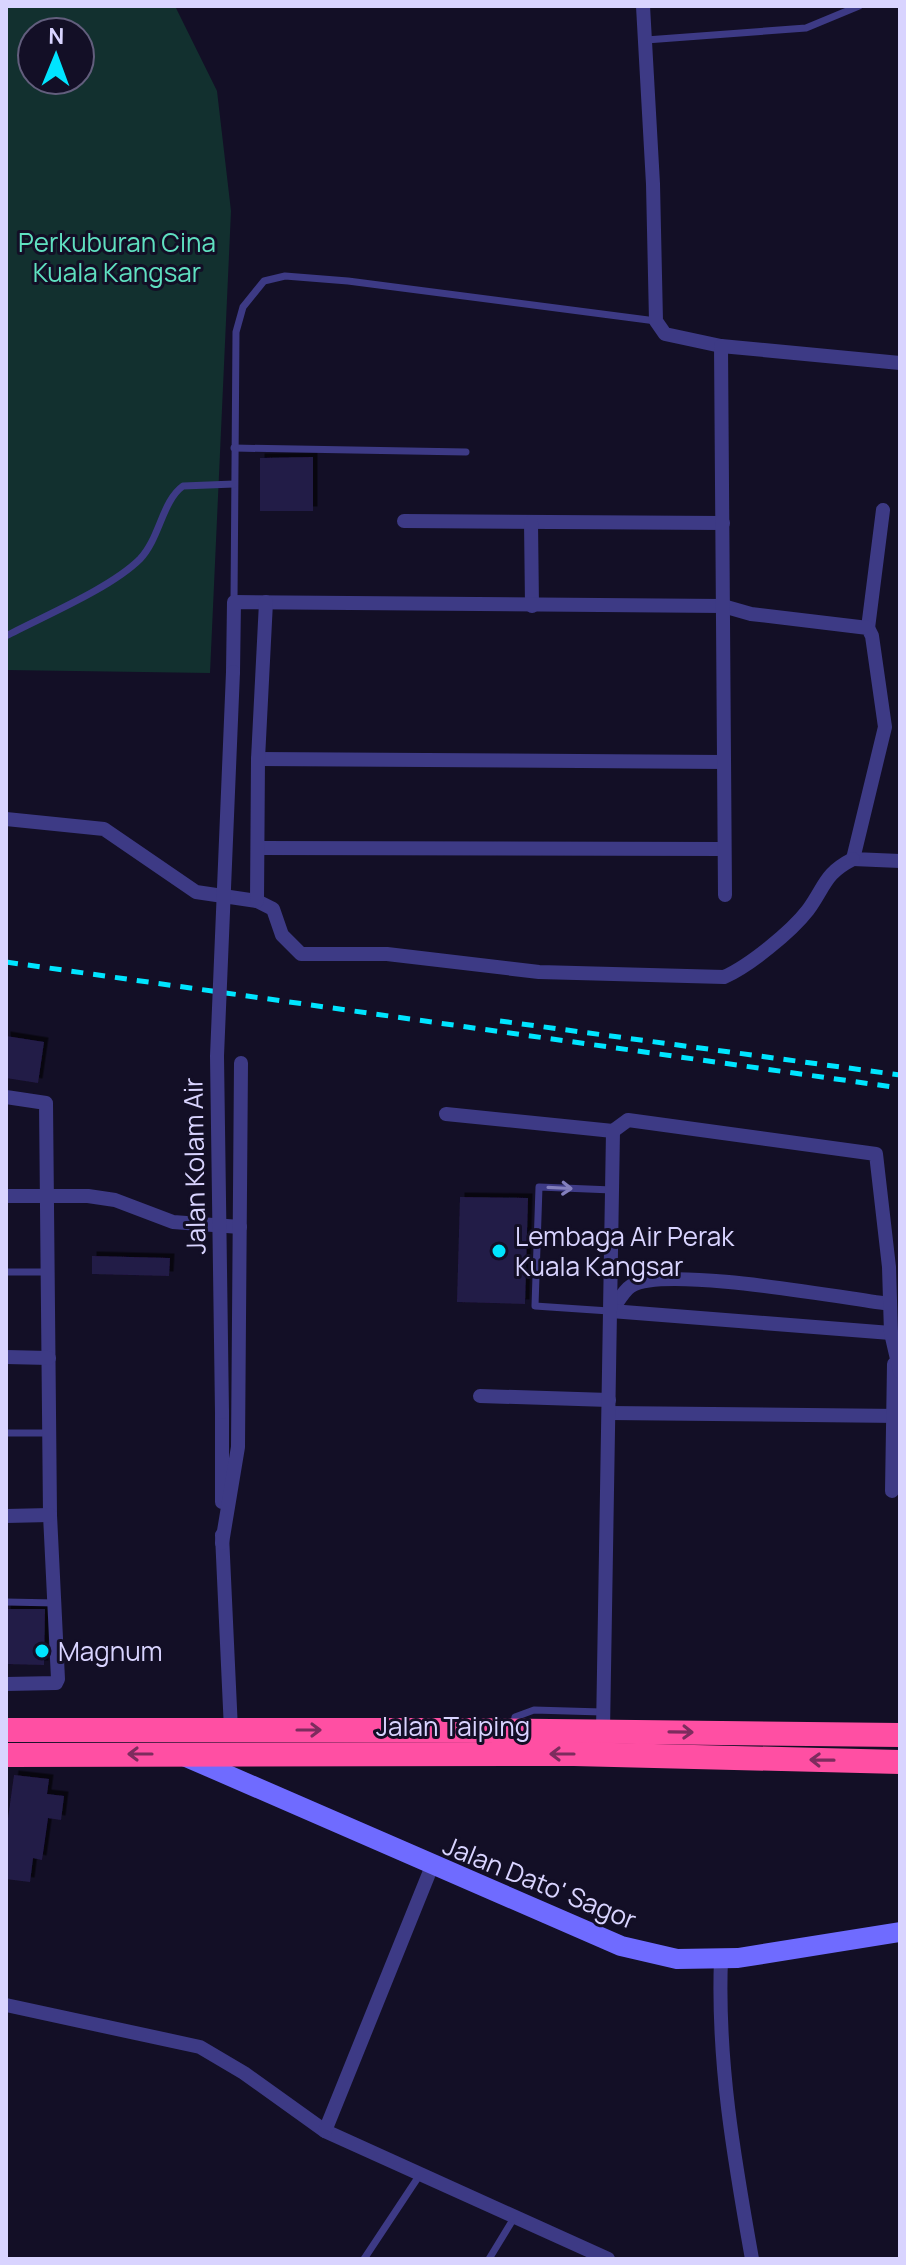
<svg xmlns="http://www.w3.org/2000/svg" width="906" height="2265" font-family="Manrope,sans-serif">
  <defs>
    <filter id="shadow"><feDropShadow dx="4.5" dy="-4.5" stdDeviation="0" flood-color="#0009"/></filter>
  </defs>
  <rect width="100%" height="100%" fill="#130f26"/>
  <path fill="#12302f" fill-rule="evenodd" d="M6,6H175L217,91L231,211L210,673L6,670ZM32,32H80V80H32Z"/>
  <g fill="#241b47" filter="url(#shadow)">
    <path d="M313,457V511H260V458Z"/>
    <path d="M6,1036L44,1042L38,1083L6,1078Z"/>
    <path d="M460,1197L528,1198L525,1304L457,1302Z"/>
    <path d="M92,1256L170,1258L169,1276L92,1274Z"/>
    <path d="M6,1609H45L44,1665L6,1664Z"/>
    <path d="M14,1775L49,1779L47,1794L64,1796L61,1820L48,1818L42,1860L33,1858L30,1882L6,1879V1833Z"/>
  </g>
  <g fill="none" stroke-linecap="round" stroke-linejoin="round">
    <g stroke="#3d3a85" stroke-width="7">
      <path d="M646,40L806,28L859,6"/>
      <path d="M234,448L466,452"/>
      <path d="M234,602L236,332L243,307L264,281L285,276L348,281L656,321"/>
      <path d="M6,636C44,616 111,588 140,559C160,538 162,501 183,486L234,484"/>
      <path d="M6,1272H48"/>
      <path d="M609,1311L535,1306L539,1187L612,1190"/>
      <path d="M6,1433H50"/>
      <path d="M6,1602L56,1603"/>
      <path d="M513,1728L515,1717L534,1710L602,1712"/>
      <path d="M364,2259L419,2176"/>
      <path d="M489,2259L514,2218"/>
    </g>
    <g stroke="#3d3a85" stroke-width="14">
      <path d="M643,6L653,184L656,321L665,334L721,346"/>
      <path d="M404,521L723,523"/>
      <path d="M531,522L532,606"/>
      <path d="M868,628L883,510"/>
      <path d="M233,672L234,602L723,606L751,614L868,628L872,636L885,727L853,859L900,861"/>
      <path d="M258,759L724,762"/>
      <path d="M6,819L104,829L196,892L257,901L273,909L282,935L301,954H387L539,972L724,977C749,966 791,932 808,910C826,885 824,874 853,859"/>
      <path d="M258,848L724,849"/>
      <path d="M725,895L721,346L900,363"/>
      <path d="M257,901L258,759L266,602"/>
      <path d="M6,1097L46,1103L50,1515L58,1679L56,1683L6,1684"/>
      <path d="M446,1114L613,1131"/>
      <path d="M6,1196H88L115,1200L173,1222L240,1227"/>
      <path d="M611,1311C617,1304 623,1291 631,1286C666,1265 842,1298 890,1304"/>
      <path d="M611,1311L891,1333"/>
      <path d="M6,1357L49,1358"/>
      <path d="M480,1396L609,1400"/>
      <path d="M222,1412V1502"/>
      <path d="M609,1413L900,1416"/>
      <path d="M892,1491L894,1364"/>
      <path d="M6,1516L50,1515"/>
      <path d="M222,1535L231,1730"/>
      <path d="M222,1543L238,1447L241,1063"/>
      <path d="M603,1731L613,1131L628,1120L876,1154L889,1267L891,1333L900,1372"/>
      <path d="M721,1959C717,2061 734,2158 752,2259"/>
      <path d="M6,2005L200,2047L244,2073L325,2131L608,2259"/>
      <path d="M325,2131L432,1866"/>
    </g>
    <path stroke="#6f6bff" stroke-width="20" d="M184,1756L621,1946L677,1959L738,1958L900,1932"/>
    <g stroke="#ff4fa3" stroke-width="24">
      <path d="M6,1730H467L900,1735"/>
      <path d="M6,1755L574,1754L900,1762"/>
    </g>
    <g stroke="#00e5ff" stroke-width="5" stroke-dasharray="12 10" stroke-linecap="butt">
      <path d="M6,962L900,1088"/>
      <path d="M500,1021L900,1075"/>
    </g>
    <path stroke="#3d3a85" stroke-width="14" d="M222,1412L217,1056L233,672"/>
  </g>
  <defs><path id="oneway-shaft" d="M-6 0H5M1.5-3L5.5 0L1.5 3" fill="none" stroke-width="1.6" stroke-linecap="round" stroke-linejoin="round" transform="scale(2)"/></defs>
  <use stroke="#837fbc" href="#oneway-shaft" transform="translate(560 1188) rotate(3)"/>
  <g stroke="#7d2c5e">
    <use href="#oneway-shaft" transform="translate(309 1730)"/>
    <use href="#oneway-shaft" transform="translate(681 1732) rotate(1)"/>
    <use href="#oneway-shaft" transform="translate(140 1754) rotate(180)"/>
    <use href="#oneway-shaft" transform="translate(562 1754) rotate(-180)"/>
    <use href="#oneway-shaft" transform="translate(822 1760) rotate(-179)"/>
  </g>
  <g fill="#00e5ff" stroke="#130f26" stroke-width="3">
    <circle cx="499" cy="1251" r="8"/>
    <circle cx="42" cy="1651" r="8"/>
  </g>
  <g text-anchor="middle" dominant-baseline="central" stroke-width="6" stroke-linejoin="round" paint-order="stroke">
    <g font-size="26" fill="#5fe0c0" stroke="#130f26">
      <text x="117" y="242">Perkuburan Cina<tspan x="117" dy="30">Kuala Kangsar</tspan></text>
    </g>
    <g font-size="26" fill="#d9d4ff" stroke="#130f26">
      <text transform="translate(194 1166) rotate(-91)">Jalan Kolam Air</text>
      <text x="453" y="1726">Jalan Taiping</text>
      <text transform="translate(540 1882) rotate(22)">Jalan Dato' Sagor</text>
    </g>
    <g font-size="26" fill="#d9d4ff" stroke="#130f26" text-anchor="start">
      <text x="515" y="1236">Lembaga Air Perak<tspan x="515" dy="30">Kuala Kangsar</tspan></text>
      <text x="58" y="1651">Magnum</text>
    </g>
  </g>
  <rect width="906" height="2265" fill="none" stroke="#d9d4ff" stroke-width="16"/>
  <g transform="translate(56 56) rotate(1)"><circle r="38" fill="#130f26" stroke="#625e7d" stroke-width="2"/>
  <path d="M0-6L14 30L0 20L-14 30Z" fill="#00e5ff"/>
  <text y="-12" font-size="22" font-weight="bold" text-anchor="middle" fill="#d9d4ff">N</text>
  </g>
</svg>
